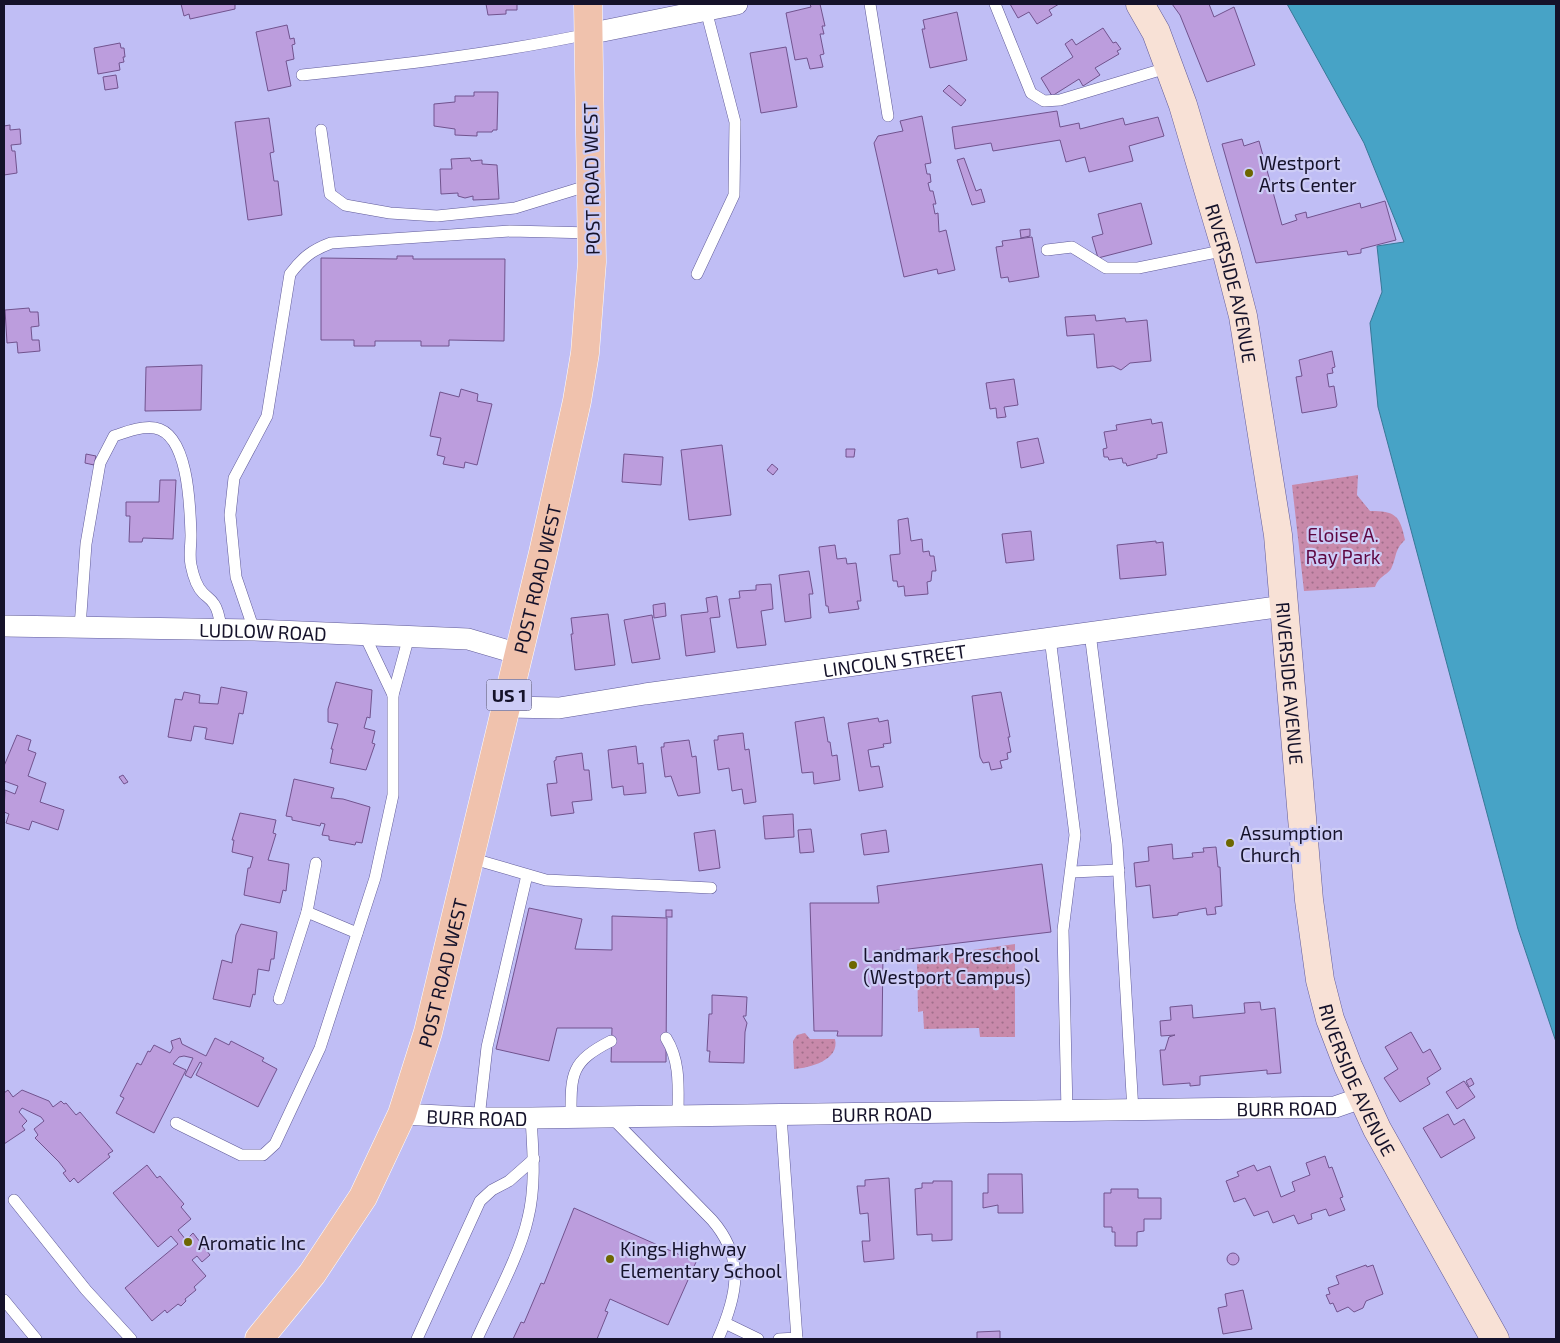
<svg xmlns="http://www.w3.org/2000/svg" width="1560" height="1343" font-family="'Exo 2',sans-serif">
  <defs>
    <pattern id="green-dots" width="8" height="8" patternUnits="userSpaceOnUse" patternTransform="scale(1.25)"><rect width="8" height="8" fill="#c889aa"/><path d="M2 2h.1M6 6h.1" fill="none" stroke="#a16f8b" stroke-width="1.8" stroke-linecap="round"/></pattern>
  </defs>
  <rect width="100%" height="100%" fill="#c0bef5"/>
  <g fill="url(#green-dots)">
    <path d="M1358,475L1357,495L1370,511C1395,511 1400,515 1405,540C1394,550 1397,557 1391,569C1386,576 1379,576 1375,587L1304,591L1292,485Z"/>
    <path d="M1015,944V1037H980L979,1028L924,1029L923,1011L918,1012L917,958Z"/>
    <path d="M805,1033L810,1039H835C840,1060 810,1068 794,1069L793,1041L797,1035Z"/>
  </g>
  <path fill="#47a3c6" stroke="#387897" d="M1287,4H1556V1042L1518,929L1378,407L1370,323L1382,292L1377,246L1404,242L1364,143Z"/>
  <g fill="#bc9ddd" stroke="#71538e">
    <path d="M181,4H235V9L190,19L189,14L184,16Z"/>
    <path d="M486,4H517V10H506V14L488,15Z"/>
    <path d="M810,4H820L825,26H822L824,34H820L824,54L820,55L823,67L810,69L807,58L795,60L786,13L811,7Z"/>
    <path d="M1010,4H1059L1049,10L1052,15L1037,24L1029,12L1018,18Z"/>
    <path d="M1172,4H1209L1214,17L1234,7L1255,65L1207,82L1180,15Z"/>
    <path d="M957,12L967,60L930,68L922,29H925L923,20Z"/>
    <path d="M287,25L290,39L294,38L295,44L292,45L294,59L286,61L291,86L268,91L256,32Z"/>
    <path d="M1103,28L1113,43L1116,42L1121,49L1117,51L1119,54L1095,68L1100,75L1083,86L1079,79L1052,96L1041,78L1073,57L1065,44L1072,39L1076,45Z"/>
    <path d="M120,43L121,48H124L125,57H123L124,62L119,63L120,70L98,74L94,48Z"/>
    <path d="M786,47L797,107L761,113L750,53Z"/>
    <path d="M116,75L118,88L105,90L103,77Z"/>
    <path d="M949,85L966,100L961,106L943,91Z"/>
    <path d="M474,92H498L497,130H493L492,132H477V136L455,135V129L434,126V104L455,102V96H474Z"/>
    <path d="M1057,111L1060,127L1079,123L1080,129L1123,118L1125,125L1158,117L1164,136L1129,146L1133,161L1089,172L1085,157L1066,162L1060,140L993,151L991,143L955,149L952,127Z"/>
    <path d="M922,116L931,163L925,164L927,174H930L931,182L928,183L930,191H933L936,204H933L935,214L938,213L939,232L946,230L955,270L938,274L937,269L904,277L874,143L878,136L903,131L900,121Z"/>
    <path d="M269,118L274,152L270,153L274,181H278L282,215L248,220L235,122Z"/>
    <path d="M10,125V130L20,129L21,144L11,145L12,151H15L17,173L4,175V126Z"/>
    <path d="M1242,139L1244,146L1259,141L1282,225L1297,220L1295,215L1306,212L1307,218L1360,203L1361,208L1385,201L1396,240L1361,249V253L1348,255L1347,251L1256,263L1222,144Z"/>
    <path d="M470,158L471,161L482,160V164L497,165L499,199L473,200V196L465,198L458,196V193L441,194L440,169H452L451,159Z"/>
    <path d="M964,158L976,191L981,189L985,202L972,205L957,160Z"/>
    <path d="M1141,203L1152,244L1098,258L1092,237L1103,234L1098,214Z"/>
    <path d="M1030,229V236L1021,238L1020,230Z"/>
    <path d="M1032,237L1039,277L1009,282L1008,277L1001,278L996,247L1003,246L1002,241Z"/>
    <path d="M397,256H413V259H505L504,341L449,340V346H421V341H375V346H354V340H321V258L397,259Z"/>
    <path d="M29,308L30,312H38L39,326L31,327L32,340H39L40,351L18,353L17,342L7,343L5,310Z"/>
    <path d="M1095,315L1096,321L1125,318L1126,322L1147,320L1151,361L1130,363L1121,370L1113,366L1097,368L1094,334L1067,336L1065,317Z"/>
    <path d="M1332,351L1335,367L1332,368L1333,373L1327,374L1329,387L1334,386L1337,405L1336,407L1302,413L1296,377L1302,376L1299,360Z"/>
    <path d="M202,365L201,410L145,411L146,367Z"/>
    <path d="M1014,379L1018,405L1004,407L1006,417L997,418L996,408L990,409L986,383Z"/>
    <path d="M461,389L478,394L477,401L492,404L477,465L465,462L464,468L443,464L445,457L437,455L441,438L430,436L440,392L459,397Z"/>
    <path d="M1151,419L1152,424L1162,422L1167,453L1157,455V458L1127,466L1126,463H1123L1122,458L1109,460L1108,457H1104L1103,449L1107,448L1104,432L1117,430L1116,425Z"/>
    <path d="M1038,438L1044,463L1021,468L1017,442Z"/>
    <path d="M722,445L731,515L689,520L681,450Z"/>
    <path d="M846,449H855L854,457H846Z"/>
    <path d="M86,454L96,456L94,465L85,463Z"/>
    <path d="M624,454L663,457L661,485L622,482Z"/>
    <path d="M772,464L778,469L773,475L767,470Z"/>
    <path d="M160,480H176L173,539L143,538L142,542H129L130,516H126V502H159Z"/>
    <path d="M908,518L911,541L922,539L923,552L929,551L930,556H934L936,571H932L931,581L927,582L928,594L905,596L904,586L898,587L897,581H893L890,555L900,554L898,520Z"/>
    <path d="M1031,531L1034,560L1006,563L1002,534Z"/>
    <path d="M1156,541V543L1163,542L1166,575L1120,579L1117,545Z"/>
    <path d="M835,545L837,559L846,558L847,564L856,563L861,601H857L859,609L829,613L828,606H826L819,547Z"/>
    <path d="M809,571L813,594H809L811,618L785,622L779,575Z"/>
    <path d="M771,584L773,609L761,611L766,645L737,648L729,599L740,598L739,591L756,590V585Z"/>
    <path d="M717,596L720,617L710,618L715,652L686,656L681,615L708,612L706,598Z"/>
    <path d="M665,603L666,616L654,618L653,605Z"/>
    <path d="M608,614L615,665L575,670L571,634H573L571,618Z"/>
    <path d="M652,615L660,659L632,663L624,620Z"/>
    <path d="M336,682L372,690L370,718L367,717L364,728L375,731L372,743L375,744L366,770L330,763L333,749H331L338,724L328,722V709Z"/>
    <path d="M221,687L247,692L243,714L239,713L233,744L205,739L207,728L194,726L191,741L168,737L175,699L182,700L184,692L200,695L199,703L218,704Z"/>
    <path d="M1001,692L1010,737H1008L1011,752L1007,753L1008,759L1000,761L1002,768L991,770L989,762L983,763L980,757L972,696Z"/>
    <path d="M824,717L828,742H830L832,756L837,755L840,780L814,784L813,772L802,773L795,722Z"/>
    <path d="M878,718L879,722L888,720L891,743L883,744L884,747L868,750L871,767L879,766L883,787L859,791L848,723Z"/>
    <path d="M743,733L745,750L749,749L756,802L744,804L742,789L732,791L729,768L718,770L714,740H718V736Z"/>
    <path d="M17,735L31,740L28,750L36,753L28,776L46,783L40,802L64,810L58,830L32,821L29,830L6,823L9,814L4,812L5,790L15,794L18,786L4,781V766Z"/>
    <path d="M689,740L692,757L696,756L700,793L678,796L671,776L665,777L661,747H664V743Z"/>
    <path d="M636,746L638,764L643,763L646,793L624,795L623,786L612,788L608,750Z"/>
    <path d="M582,753L584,770H589L592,800L572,802L574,813L551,816L547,784L557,783L554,761L556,760V757Z"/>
    <path d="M123,775L128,782L124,784L119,777Z"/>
    <path d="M294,779L334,788L331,798L343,799L370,807L362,843L356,842L355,845L329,840V836L322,835L325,824L321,823L320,826L292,820V817L286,816Z"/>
    <path d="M240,813L276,820L273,833L276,834L268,860L289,864L286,891L283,890L280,903L244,895L248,868H250L253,857L232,852L234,840H232Z"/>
    <path d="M793,814L794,837L765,839L763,816Z"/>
    <path d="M811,829L814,852L800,853L798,830Z"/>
    <path d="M715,830L720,868L699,871L694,833Z"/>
    <path d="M886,830L889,852L864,855L861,834Z"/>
    <path d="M1172,844L1173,859L1193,857L1192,853L1204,852L1203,848L1216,847L1218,867H1220L1222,906L1215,907L1216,914L1207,915L1206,908L1178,913V915L1153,918L1150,885L1136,887L1134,863L1149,861L1148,847Z"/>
    <path d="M1042,864L1051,932L883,952L882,1036H837L838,1031H814L810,903H879L877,886Z"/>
    <path d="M529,908L582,919L575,949L612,950V916L667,918L666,1062H611L612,1028H557L549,1061L496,1049Z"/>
    <rect x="666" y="910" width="6" height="7"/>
    <path d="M241,924L277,932L274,959H271L269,971L258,969L255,995L253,994L250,1007L213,999L222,960L232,963L236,935Z"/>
    <path d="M712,995L747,997L746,1016H743L747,1023L745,1032L744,1063L709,1062L710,1051H707L709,1014H712Z"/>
    <path d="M1260,1002L1261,1010L1275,1008L1281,1073L1267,1074V1070L1200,1076V1085L1190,1086V1083L1163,1085L1160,1050H1165L1169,1037L1175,1035L1161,1036L1160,1021L1171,1020L1170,1007L1192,1005L1193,1018L1245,1013L1244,1003Z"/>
    <path d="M1411,1032L1423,1053L1430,1049L1441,1069L1427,1078L1430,1084L1400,1102L1384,1078L1398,1069L1385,1047Z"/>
    <path d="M180,1038L182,1044L206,1056L215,1038L229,1045L231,1041L264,1058L262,1061L277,1069L258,1107L196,1075L202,1063L200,1062L191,1078L185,1075L193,1058L184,1056L179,1057L173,1064L186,1070L154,1133L116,1113L124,1098L120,1096L137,1063L141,1065L148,1051L150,1052L154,1045L170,1053L173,1048L171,1041Z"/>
    <path d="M1471,1078L1474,1084L1469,1087L1466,1081Z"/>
    <path d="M1464,1081L1475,1097L1457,1109L1446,1092Z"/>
    <path d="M8,1090L13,1097L22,1090L49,1101L53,1107L61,1101L64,1104L66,1103L76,1115L80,1112L113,1151L108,1154L110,1157L78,1183L74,1178L70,1182L63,1173L66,1171L59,1162L35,1138L38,1135L34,1129L44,1121L41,1117L22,1108L19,1112L27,1121L22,1126L25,1130L4,1144V1093Z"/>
    <path d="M1448,1114L1454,1125L1464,1119L1475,1138L1441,1158L1423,1128Z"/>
    <path d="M1325,1156L1329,1168L1332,1167L1343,1197L1340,1198L1345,1210L1329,1216L1326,1209L1311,1214L1312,1219L1298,1224L1294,1215L1273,1223L1268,1211L1254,1216L1245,1198L1234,1202L1226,1181L1239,1176L1237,1172L1254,1165L1257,1171L1270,1166L1281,1197L1295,1191L1292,1182L1310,1175L1306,1163Z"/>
    <path d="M147,1165L157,1178L160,1176L184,1204L181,1207L191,1219L178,1230L186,1240L193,1233L210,1255L202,1262L197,1256L192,1260L206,1276L194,1287L196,1290L185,1299L186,1301L181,1306L178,1304L167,1313L165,1310L152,1321L125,1288L178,1244L171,1236L158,1247L113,1193Z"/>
    <path d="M988,1174H1022L1023,1213H998V1205L983,1208V1193H988Z"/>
    <path d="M889,1178L894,1259L864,1262L862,1241H870L868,1213L860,1214L857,1186H865V1180Z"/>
    <path d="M933,1181H952V1240L932,1241V1234L917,1235L915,1189L922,1188V1183H933Z"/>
    <path d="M1111,1189H1138V1198H1161V1219H1144V1231L1137,1232V1246H1115V1232H1112V1227H1104V1193H1111Z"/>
    <path d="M574,1208L696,1262L668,1325L610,1299L605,1311L608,1312L597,1339H513L521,1322L524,1323L541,1283L544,1284Z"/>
    <circle cx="1233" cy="1259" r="6"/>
    <path d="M1366,1265L1367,1267L1373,1265L1383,1294L1366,1301L1363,1308L1354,1312L1348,1307L1337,1312L1333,1303L1330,1304L1326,1295L1330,1294L1328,1288L1339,1284L1336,1276Z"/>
    <path d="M1243,1290L1252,1329L1223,1334L1218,1308L1227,1306L1225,1294Z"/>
    <path d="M1000,1331V1339H977V1332Z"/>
  </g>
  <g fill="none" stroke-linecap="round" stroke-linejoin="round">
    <defs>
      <g id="lane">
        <path d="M870,4L888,116"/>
        <path d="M995,4L1031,93L1044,101L1060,100L1170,67"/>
        <path d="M302,75C398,65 494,54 588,34"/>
        <path d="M321,130L330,194L345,205L390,213L437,216L515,208L590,185"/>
        <path d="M1047,250L1072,247L1106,268H1138L1226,250"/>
        <path d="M697,274L734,195L735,122L706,10"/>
        <path d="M80,627L86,544L100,463L114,436C126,432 141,426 155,428C189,434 190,508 191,535C191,545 189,556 191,565C193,575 196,586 203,593C207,597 211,599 214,604C219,611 220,621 221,629"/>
        <path d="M254,630L236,577L230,515L234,478L267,416L290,274C302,258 312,250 331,243L510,231L592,233"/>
        <path d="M1090,633L1117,844L1133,1111"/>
        <path d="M364,634L393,695"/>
        <path d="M1050,638L1075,835L1063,930L1067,1112"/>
        <path d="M470,858L546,880L711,888"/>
        <path d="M316,863L307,912L357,933"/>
        <path d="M1072,872L1119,870"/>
        <path d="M279,999L307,912"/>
        <path d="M666,1038C681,1062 678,1089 678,1116"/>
        <path d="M781,1116L797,1339"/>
        <path d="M571,1117C571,1074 570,1062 611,1041"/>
        <path d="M611,1117L712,1220C746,1259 737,1296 718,1339"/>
        <path d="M479,1118L487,1047L527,875"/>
        <path d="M176,1123L241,1155H263L275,1144L320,1048L375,878L393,795V695L409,636"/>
        <path d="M14,1200L86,1290L131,1339"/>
        <path d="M4,1300L36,1339"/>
        <path d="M725,1323L758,1339"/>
        <path d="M417,1339L480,1201L492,1190L509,1181L534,1159"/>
        <path d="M477,1339C493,1303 520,1255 528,1218C536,1186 533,1151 531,1118"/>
        <path d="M779,1339L797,1338"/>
      </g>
      <g id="street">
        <path d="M588,34L737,4"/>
        <path id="s1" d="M4,626L254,630L468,639L519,654"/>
        <path id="s2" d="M506,707L559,708L645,694L1284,606"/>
        <path id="s3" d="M402,1114L479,1118H531L1335,1107L1361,1098"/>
      </g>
      <g id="secondary">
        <path id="s4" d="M1140,4L1156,32L1183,105L1226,250L1243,316L1278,535L1309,900L1320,980L1330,1019L1348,1066L1377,1129L1495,1339"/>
      </g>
      <g id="primary">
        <path id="s5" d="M259,1339L312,1274L363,1197L402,1114L428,1032L543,553L577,401L585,353L592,262L588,4"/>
      </g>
    </defs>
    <use href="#lane" stroke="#605b98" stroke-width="12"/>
    <use href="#street" stroke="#605b98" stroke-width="22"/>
    <use href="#secondary" stroke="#605b98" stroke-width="29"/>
    <use href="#primary" stroke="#fff" stroke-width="29"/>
    <use href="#lane" stroke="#fff" stroke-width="11"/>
    <use href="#street" stroke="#fff" stroke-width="21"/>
    <use href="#secondary" stroke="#f8e1d6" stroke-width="28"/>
    <use href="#primary" stroke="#f0c2ad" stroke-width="28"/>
  </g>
  <g fill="#6d6700" stroke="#cdccf6" stroke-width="2">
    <circle cx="1249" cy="173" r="5"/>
    <circle cx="1230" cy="843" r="5"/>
    <circle cx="853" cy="965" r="5"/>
    <circle cx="188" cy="1242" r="5"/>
    <circle cx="610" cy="1259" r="5"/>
  </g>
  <g text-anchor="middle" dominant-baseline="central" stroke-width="4.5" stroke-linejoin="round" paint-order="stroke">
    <rect fill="#cdccf6" stroke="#4c4a67" stroke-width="1" x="486.5" y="679.5" width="45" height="31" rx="4"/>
    <g font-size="18" font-weight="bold" fill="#15122a">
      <text x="509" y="695">US 1</text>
    </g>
    <g font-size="19" fill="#15122a" stroke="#cdccf6" text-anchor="start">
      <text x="1259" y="162">Westport<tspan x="1259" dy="22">Arts Center</tspan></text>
      <text x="1240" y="832">Assumption<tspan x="1240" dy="22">Church</tspan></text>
      <text x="863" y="954">Landmark Preschool<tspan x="863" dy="22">(Westport Campus)</tspan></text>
      <text x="198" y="1242">Aromatic Inc</text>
      <text x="620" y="1248">Kings Highway<tspan x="620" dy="22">Elementary School</tspan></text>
    </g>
    <g font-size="19" fill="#15122a" stroke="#cdccf6">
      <text transform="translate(591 179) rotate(-91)">POST ROAD WEST</text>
      <text stroke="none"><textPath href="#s4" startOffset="295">RIVERSIDE AVENUE</textPath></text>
      <text stroke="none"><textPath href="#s5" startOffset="820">POST ROAD WEST</textPath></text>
      <text stroke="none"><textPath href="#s1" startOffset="259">LUDLOW ROAD</textPath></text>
      <text stroke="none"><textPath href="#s2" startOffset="392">LINCOLN STREET</textPath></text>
      <text stroke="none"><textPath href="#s4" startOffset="700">RIVERSIDE AVENUE</textPath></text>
      <text stroke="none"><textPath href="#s5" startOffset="415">POST ROAD WEST</textPath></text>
      <text stroke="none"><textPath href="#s4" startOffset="1105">RIVERSIDE AVENUE</textPath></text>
      <text stroke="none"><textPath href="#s3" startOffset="885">BURR ROAD</textPath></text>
      <text stroke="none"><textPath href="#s3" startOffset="480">BURR ROAD</textPath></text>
      <text stroke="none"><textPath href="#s3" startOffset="75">BURR ROAD</textPath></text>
    </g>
    <g font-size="19" fill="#5e0742" stroke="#cdccf6">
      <text x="1343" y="534">Eloise A.<tspan x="1343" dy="22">Ray Park</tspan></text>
    </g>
  </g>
  <rect width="1560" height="1343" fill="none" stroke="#15122a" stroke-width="10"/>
</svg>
